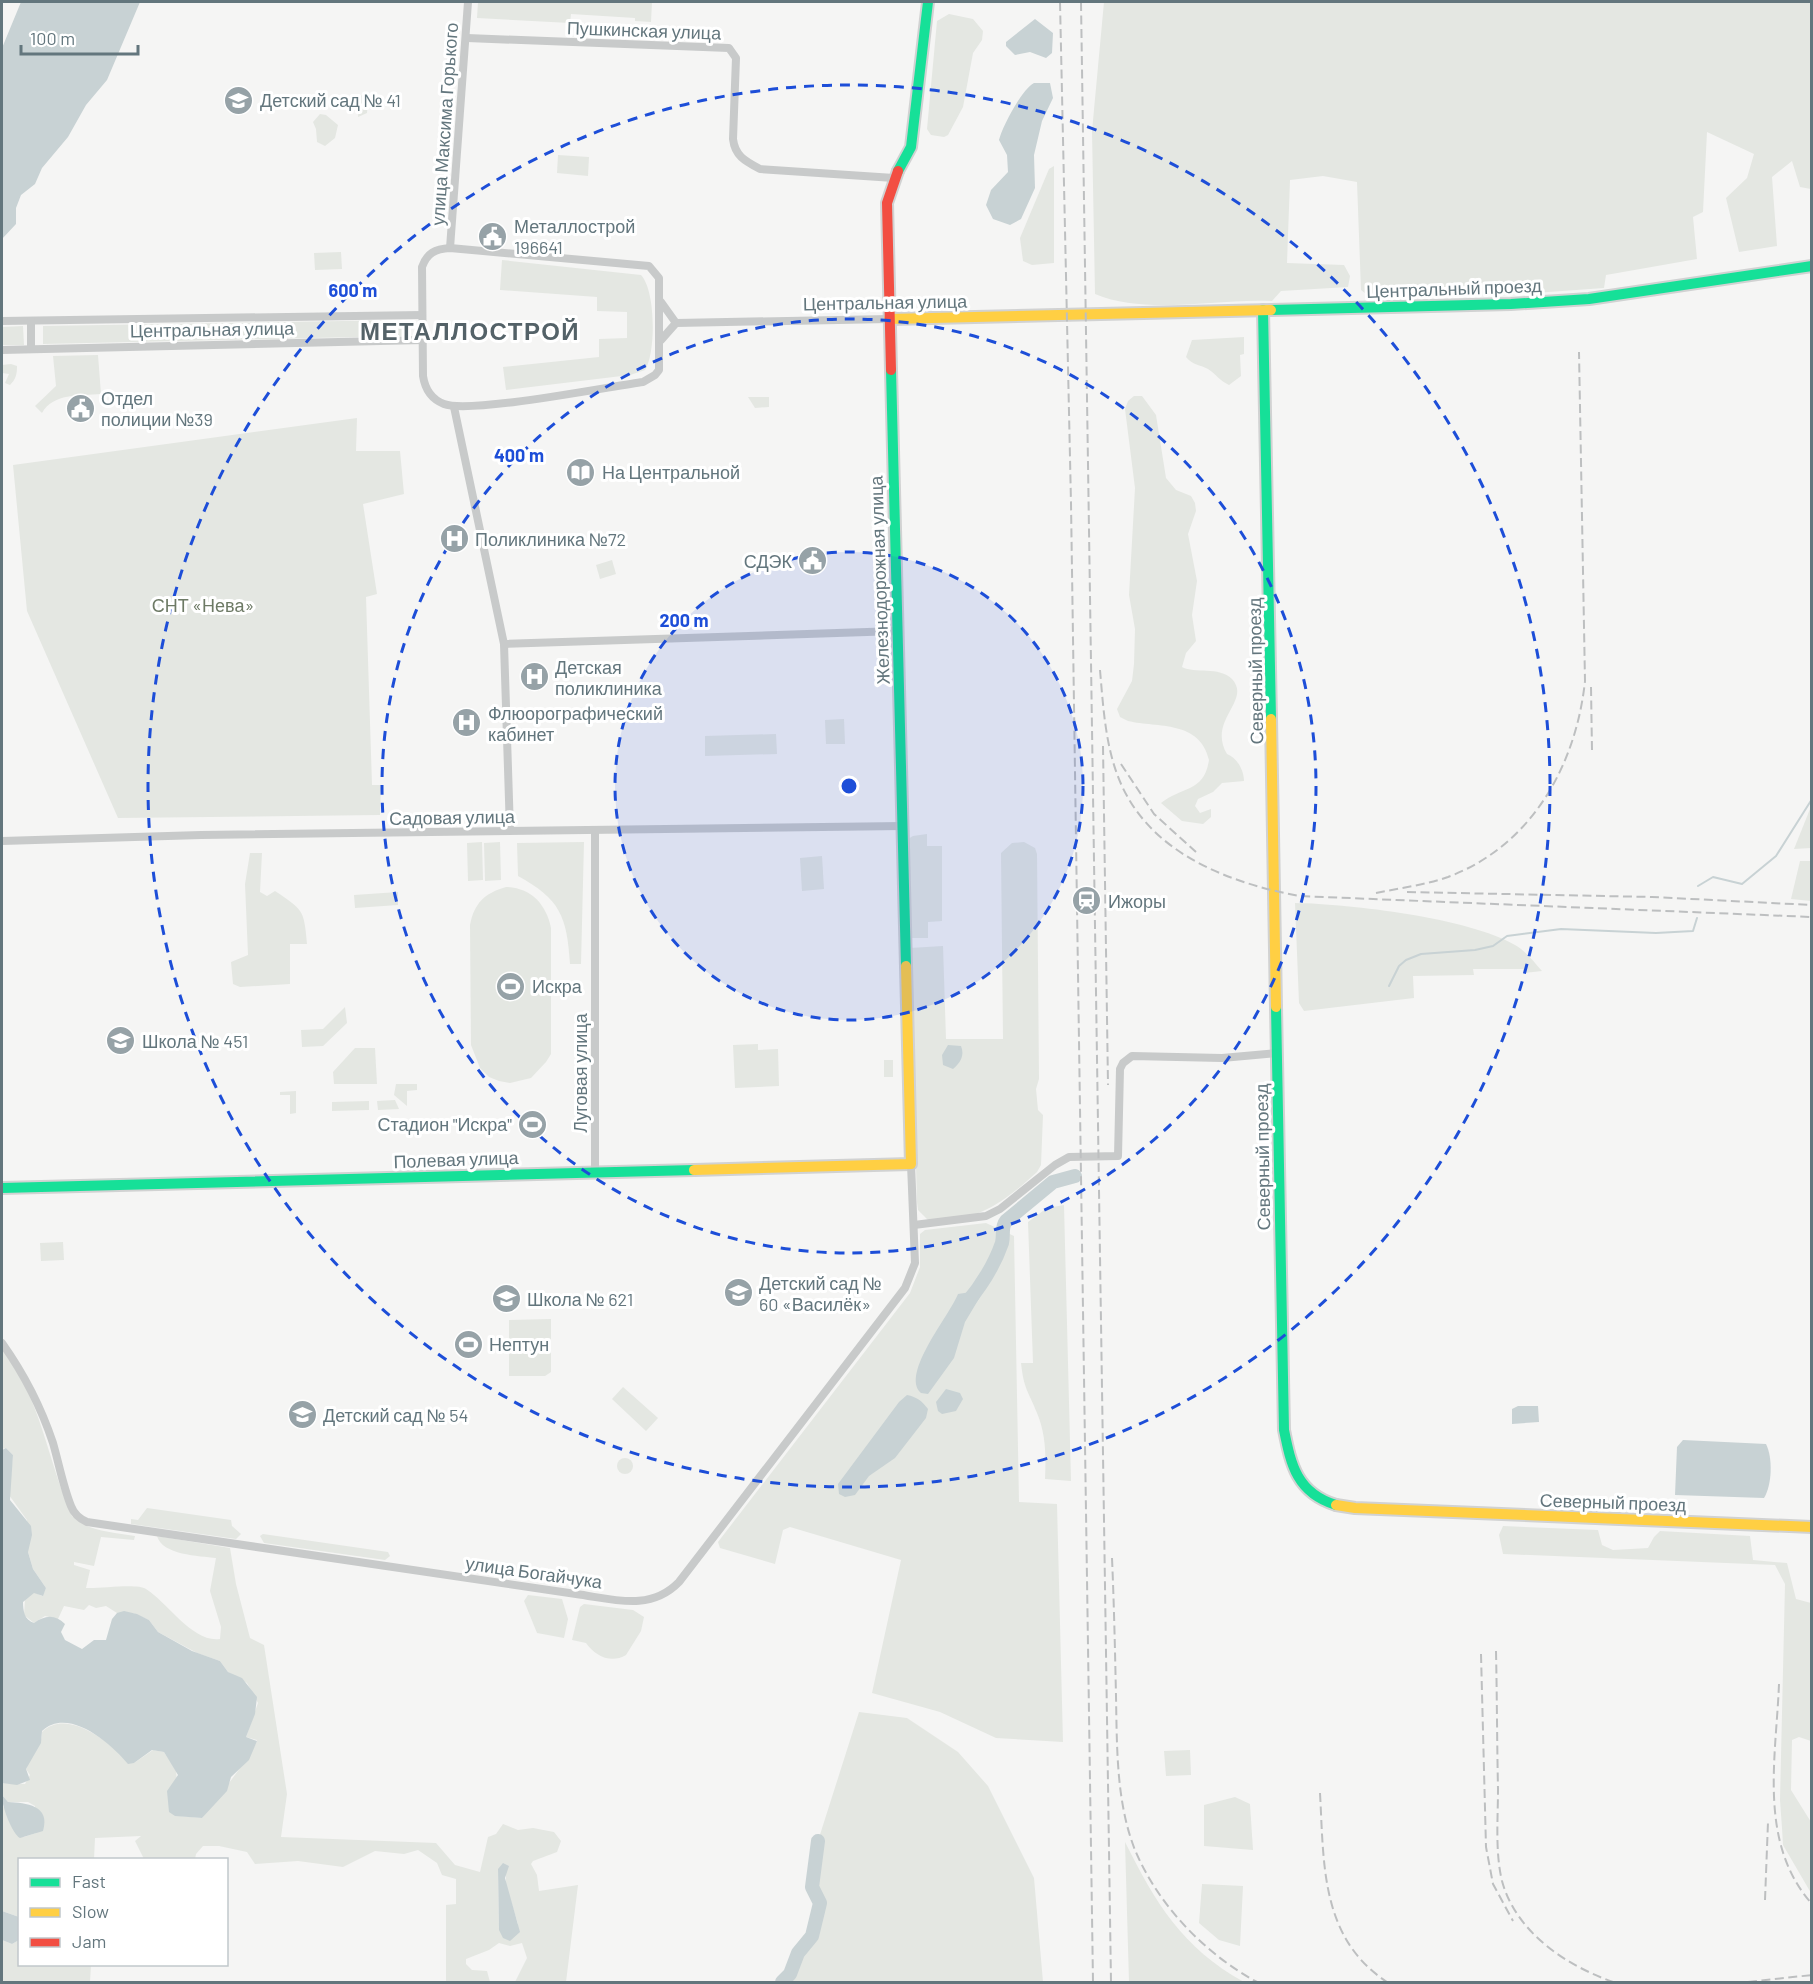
<svg xmlns="http://www.w3.org/2000/svg" width="1813" height="1984" font-family="Barlow,sans-serif">
  <rect width="100%" height="100%" fill="#f5f5f4"/>
  <g fill="#e4e7e2" fill-rule="evenodd">
    <path d="M478,2H652L651,22L635,21V18L571,14L570,23L477,18Z"/>
    <path d="M1104,2H1811V189L1800,187L1792,161L1772,177L1777,246L1739,252L1726,198L1747,178L1754,154L1707,132L1703,212L1693,217L1697,259L1606,275L1604,288L1505,295L1370,297L1361,290L1357,182L1323,176L1290,180L1287,263L1344,265L1350,276L1348,287L1281,291L1272,301C1215,298 1148,316 1095,294L1092,131Z"/>
    <path d="M949,14L973,19L983,31L982,40L973,53L963,107L948,135L944,137L931,135L927,129L937,21Z"/>
    <path d="M362,95L368,99L367,113L358,117L359,106L356,101Z"/>
    <path d="M320,114L326,115L338,125L335,138L325,146L317,142L316,129L313,122Z"/>
    <path d="M558,155L589,157L588,176L557,173Z"/>
    <path d="M1054,166V263L1032,265L1023,261L1020,238L1049,169Z"/>
    <path d="M341,252L342,269L315,270L314,253Z"/>
    <path d="M502,260L641,275C656,291 656,353 645,370L630,375L506,390L503,367L599,357V339L627,338V312L597,311V297L500,290Z"/>
    <path d="M403,320L408,325L409,331L403,336L43,344V326Z"/>
    <path d="M23,326L24,345H2V327Z"/>
    <path d="M1244,337V354L1240,355L1241,376L1229,385C1220,381 1216,374 1208,369C1199,364 1194,366 1186,357L1192,340Z"/>
    <path d="M98,355L101,394C79,396 53,393 42,413L35,406L56,386L53,356Z"/>
    <path d="M11,364L17,366C17,374 16,379 10,385L5,383L9,374L2,373V365Z"/>
    <path d="M1134,396H1142L1156,415L1166,478L1176,490L1191,496L1195,503L1196,511L1188,534L1197,581L1192,615L1196,641L1186,653L1182,667C1195,674 1219,666 1232,679C1252,701 1207,720 1227,754C1237,758 1244,770 1244,781L1222,783L1213,792L1198,799L1195,806L1200,813L1211,809V817L1203,824L1182,821L1161,803C1182,786 1204,793 1209,760C1200,720 1158,728 1128,721L1120,717L1117,709L1132,681L1134,664L1135,629L1129,595L1135,488L1125,409L1128,401Z"/>
    <path d="M748,397H769V407L755,408Z"/>
    <path d="M357,418L356,451H400L404,494L363,504L377,594L366,597L372,785H381L380,815L118,818L27,611L13,465Z"/>
    <path d="M612,560L616,574L600,579L596,565Z"/>
    <path d="M844,719L845,744H826L825,720Z"/>
    <path d="M776,734L777,754L705,756V736Z"/>
    <path d="M1811,808V848L1794,849L1810,809Z"/>
    <path d="M927,834V846H942V921L928,922V938H910L908,839L913,836Z"/>
    <path d="M482,842L483,880L468,881L467,843Z"/>
    <path d="M500,842L501,880L485,881L484,843Z"/>
    <path d="M584,842L581,964H570C567,916 560,899 518,876L517,843Z"/>
    <path d="M1024,842L1035,848L1037,854L1039,1079L1036,1089L1038,1110L1043,1115L1041,1165L1037,1172C1004,1202 976,1224 928,1220L918,1210L917,1202L910,948L943,946L946,1039H1003L1001,853L1012,843Z"/>
    <path d="M250,853H262L260,892L267,896L275,891C303,910 304,909 307,944H290V984L240,987L233,984L231,962L248,955L245,884Z"/>
    <path d="M822,856L824,889L802,891L800,858Z"/>
    <path d="M1800,861H1811V901L1791,899Z"/>
    <path d="M506,887C531,888 546,904 551,928V1054L546,1062L531,1078L510,1083L499,1081L489,1077L480,1068L471,1045L470,925C474,903 485,893 506,887Z"/>
    <path d="M398,892V905L355,908L354,895Z"/>
    <path d="M1295,903C1351,904 1469,918 1515,945C1526,951 1534,962 1542,971L1524,973L1523,969H1473L1474,975L1413,976L1414,998L1304,1011L1299,1003Z"/>
    <path d="M345,1007L347,1023L323,1046L302,1047L301,1030L323,1029Z"/>
    <path d="M758,1044V1050L778,1049L779,1086L735,1088L733,1045Z"/>
    <path d="M355,1048H375L377,1084H334L333,1072Z"/>
    <rect x="884" y="1060" width="9" height="17"/>
    <path d="M396,1084H417V1090L407,1091V1106L394,1095Z"/>
    <path d="M296,1091V1113L290,1114V1095H280V1092Z"/>
    <path d="M395,1100L399,1109L378,1110L377,1101Z"/>
    <path d="M369,1101V1110L332,1111V1102Z"/>
    <path d="M1064,1205L1071,1481L1045,1479C1046,1457 1046,1434 1037,1413C1028,1390 1024,1390 1021,1363H1033L1028,1222L1047,1208Z"/>
    <path d="M986,1223L1014,1236L1019,1502L1057,1504L1063,1742L996,1738L940,1712L872,1693L901,1560L790,1527L783,1530L775,1564L720,1548L718,1542L910,1293L920,1267V1234L925,1230Z"/>
    <path d="M63,1242L64,1260L41,1261L40,1243Z"/>
    <path d="M551,1319V1372L545,1376H509V1320Z"/>
    <path d="M2,1349C41,1397 47,1460 72,1516C88,1532 113,1532 135,1536L134,1540L101,1537L94,1566L74,1562V1565L90,1570L86,1588C99,1589 137,1583 146,1589C168,1603 193,1643 220,1639L221,1627L210,1591L216,1558C199,1556 162,1555 157,1536L230,1548L236,1584L250,1638L264,1645L287,1794L281,1837L436,1843L455,1865L480,1872L488,1837L496,1834L503,1824L518,1830L533,1828L554,1832L561,1841L557,1852L533,1861L531,1864L537,1875L539,1891L578,1885L566,1982H515L527,1958L522,1943L510,1946L499,1943L489,1950L466,1959V1964L472,1970L487,1971L490,1982H446V1905L456,1904V1879L442,1875L437,1863L418,1850L404,1854L375,1851L343,1867L298,1861L255,1864L247,1852L219,1846H203L196,1854L195,1859H144L135,1841L141,1836L95,1838L94,1859L20,1860L19,1917L2,1911V1805L10,1816V1824L24,1837L36,1833L35,1806L28,1802H8L2,1795V1783L25,1784L30,1775L26,1769C30,1757 43,1744 42,1732C64,1711 97,1734 115,1749C122,1754 126,1761 134,1763L153,1750L164,1752L176,1770L180,1816L202,1818C212,1805 256,1750 257,1740L246,1737L258,1703L247,1683L228,1672L220,1661L197,1653L158,1632L149,1620L133,1613H117L106,1606L96,1608L89,1605L84,1610L64,1606L58,1619L45,1616L34,1623L24,1615L25,1599L34,1592L42,1596L46,1588L33,1569L28,1552L27,1520L9,1495L13,1455L6,1448L2,1449ZM498,1869L506,1874V1886L518,1924L499,1930Z"/>
    <path d="M623,1387L658,1418L646,1431L612,1399Z"/>
    <circle cx="625" cy="1466" r="8"/>
    <path d="M147,1508L231,1520L232,1526L241,1534L236,1539L131,1524V1519L138,1520Z"/>
    <path d="M1503,1526L1598,1530L1602,1545L1613,1550L1648,1548L1654,1537L1660,1531L1750,1536L1753,1560L1787,1563L1796,1599L1811,1603V1741L1799,1737L1792,1740L1791,1790L1811,1822V1893L1783,1845L1782,1828L1780,1800L1785,1584L1775,1565L1503,1554L1499,1535Z"/>
    <path d="M263,1534L388,1552L390,1556L385,1560L264,1543L260,1536Z"/>
    <path d="M528,1595L562,1599L568,1619L564,1638L537,1633L524,1601Z"/>
    <path d="M584,1604L633,1610L644,1617L641,1631L626,1655C611,1664 595,1656 586,1643L572,1640L580,1607Z"/>
    <path d="M859,1712L907,1718L958,1752L988,1786L1034,1878L1043,1982H782L790,1974L798,1953L812,1936L820,1903L812,1887L818,1841Z"/>
    <path d="M1190,1750L1191,1775L1166,1776L1164,1751Z"/>
    <path d="M1235,1797L1250,1804L1253,1850L1204,1846V1805Z"/>
    <path d="M1125,1842C1155,1902 1182,1948 1244,1982H1129Z"/>
    <path d="M1202,1884L1243,1886L1240,1946L1219,1940L1199,1923Z"/>
    <path d="M2,1940L12,1944L19,1940L20,1964L91,1965L90,1982H2Z"/>
  </g>
  <g fill="#c8d2d4">
    <path d="M21,2H140L107,80L86,105L68,137L42,168L35,184L21,195L16,208V224L2,239V48Z"/>
    <path d="M1035,19L1053,33L1052,53L1046,58L1030,52L1015,55L1006,46V42Z"/>
    <path d="M1034,83H1050L1053,98L1042,121L1034,155L1035,188L1021,219L1010,225L993,219L986,205L991,190L1008,172L1007,155L999,140C1002,127 1022,89 1034,83Z"/>
    <path d="M948,1045L961,1046C965,1056 960,1063 953,1069L943,1065L942,1055Z"/>
    <path d="M977,1291L980,1297L965,1322L954,1358L928,1394L921,1393C900,1374 950,1315 958,1294Z"/>
    <path d="M946,1389L960,1393L963,1399L956,1411L942,1414L938,1411L936,1402Z"/>
    <path d="M907,1395C917,1397 922,1401 928,1409L926,1418L895,1458L869,1476L855,1495L845,1497L839,1494L838,1484L899,1402Z"/>
    <path d="M1518,1406H1538L1539,1422L1512,1424V1409Z"/>
    <path d="M1683,1440L1766,1444C1773,1458 1772,1485 1764,1498L1675,1495L1677,1447Z"/>
    <path d="M6,1448L13,1455L10,1500L31,1526L32,1535L28,1552L33,1569L46,1588L43,1596L34,1593L23,1602C23,1610 24,1620 34,1623C45,1615 55,1614 65,1624L61,1632L65,1640L82,1649L94,1640H106L112,1619L117,1613L124,1611L137,1614L149,1620L158,1632L192,1651L220,1661L228,1672L242,1678L257,1697L255,1714L246,1737L257,1741L249,1760L231,1777L227,1791L202,1818L175,1816L169,1812L167,1791L178,1775L164,1752L152,1750L134,1763L128,1764C111,1743 68,1706 42,1731L41,1743L26,1769L30,1780L17,1785L2,1783V1450Z"/>
    <path d="M2,1795L8,1802C26,1803 51,1805 43,1831L20,1838C12,1834 1,1804 2,1795Z"/>
    <path d="M503,1863L509,1866L505,1878L520,1932L510,1941L503,1938L499,1930L498,1869Z"/>
    <path d="M2,1911L19,1917V1940L12,1944L2,1940Z"/>
  </g>
  <g fill="none" stroke-linecap="round" stroke-linejoin="round">
    <g stroke="#c8d2d4" stroke-width="2">
      <path d="M1698,886L1713,877L1742,884L1776,856L1812,799"/>
      <path d="M1389,986L1399,966L1406,960L1421,954L1475,950L1493,946L1507,936L1561,929L1656,933L1693,931L1697,918"/>
    </g>
    <g stroke="#c8d2d4" stroke-width="14">
      <path d="M966,1304C981,1286 994,1266 1002,1243C1004,1235 1001,1227 1006,1221L1053,1182L1075,1176"/>
      <path d="M782,1982L790,1974L798,1953L812,1936L820,1903L812,1887L818,1841"/>
    </g>
    <defs>
      <g id="fast">
        <path d="M898,171L911,147L928,2"/>
        <path d="M1263,310L1271,719"/>
        <path d="M1271,310L1511,304L1589,299L1812,266"/>
        <path d="M891,370L906,966"/>
        <path d="M1276,1007L1284,1430C1291,1465 1297,1493 1336,1505"/>
        <path d="M2,1188L694,1170"/>
      </g>
      <g id="slow">
        <path d="M889,319L1271,310"/>
        <path d="M1271,719L1276,1007"/>
        <path d="M694,1170L911,1164L906,966"/>
        <path d="M1336,1505L1355,1508L1812,1527"/>
      </g>
      <path id="jam" d="M891,370L887,203L898,171"/>
    </defs>
    <use href="#fast" stroke="#d1d2d2" stroke-width="14"/>
    <use href="#slow" stroke="#d1d2d2" stroke-width="14"/>
    <use href="#jam" stroke="#d1d2d2" stroke-width="14"/>
    <g stroke="#c8caca" stroke-width="8">
      <path d="M467,38L729,48L736,58L733,139C735,156 745,161 760,169L894,178"/>
      <path d="M450,248L649,266L659,278V370L655,375L643,382C607,387 469,414 444,404C431,399 425,389 423,376L422,267C427,253 435,249 450,248Z"/>
      <path d="M450,248L468,2"/>
      <path d="M661,302L676,323"/>
      <path d="M2,321L422,315"/>
      <path d="M31,321V349"/>
      <path d="M661,340L676,323L889,319"/>
      <path d="M2,350L423,340"/>
      <path d="M454,407L504,644L510,831"/>
      <path d="M504,644L897,631"/>
      <path d="M595,830V1172"/>
      <path d="M2,841L201,835L903,826"/>
      <path d="M914,1225L986,1216L1000,1209L1055,1165L1069,1157L1118,1156L1120,1069L1123,1063L1132,1056L1222,1058L1277,1053"/>
      <path d="M2,1343C24,1374 41,1407 53,1443C59,1464 63,1486 71,1506C74,1514 80,1519 87,1522L576,1594C613,1599 650,1612 679,1582L905,1288L915,1263L911,1164"/>
    </g>
    <use href="#fast" stroke="#16e098" stroke-width="10"/>
    <use href="#slow" stroke="#ffcf43" stroke-width="10"/>
    <use href="#jam" stroke="#f24e42" stroke-width="10"/>
    <g stroke="#bdbfc0" stroke-width="2" stroke-dasharray="9 4.5" stroke-linecap="butt">
      <path d="M1060,2L1071,503L1093,1982"/>
      <path d="M1081,2L1111,1982"/>
      <path d="M1100,670C1103,704 1105,741 1117,774C1145,851 1225,882 1299,896L1812,917"/>
      <path d="M1591,687L1592,750"/>
      <path d="M1103,746L1108,1085"/>
      <path d="M1121,764L1154,814L1196,852"/>
      <path d="M1407,892L1652,897L1812,905"/>
      <path d="M1376,893C1400,888 1425,885 1448,877C1531,846 1576,766 1585,681L1579,352"/>
      <path d="M1112,1558C1114,1604 1115,1650 1116,1696C1117,1746 1116,1802 1135,1850C1158,1905 1205,1954 1257,1982"/>
      <path d="M1496,1651C1497,1697 1497,1743 1498,1789C1498,1818 1495,1852 1502,1881C1516,1932 1565,1965 1613,1982"/>
      <path d="M1481,1654L1486,1847L1493,1884L1513,1921"/>
      <path d="M1779,1684C1776,1759 1758,1843 1812,1904"/>
      <path d="M1320,1793C1324,1863 1320,1938 1387,1982"/>
      <path d="M1765,1900L1768,1822"/>
      <path d="M1748,1982L1812,1975"/>
    </g>
  </g>
  <circle cx="849" cy="786" r="234" fill="#1d4ed8" fill-opacity=".12"/>
  <g fill="none" stroke="#1d4ed8" stroke-width="3" stroke-dasharray="10 8">
    <circle cx="849" cy="786" r="234"/>
    <circle cx="849" cy="786" r="467"/>
    <circle cx="849" cy="786" r="701"/>
  </g>
  <defs>
    <symbol id="school-disc" viewBox="-11 -11 22 22"><circle r="9.5" fill="#96a2a7" stroke="#fff"/><path d="M0-5L7-2L0 1L-7-2ZM-4 1L0 2.5L4 1V4Q0 6-4 4Z" fill="#fff"/></symbol>
    <symbol id="civic-disc" viewBox="-11 -11 22 22"><circle r="9.5" fill="#96a2a7" stroke="#fff"/><path d="M-.6-6.5H3V-4.5H.6V-3L4-1V1h2V6H-6V1h2V-1L-.6-3ZM-1.2 2.5V6h2.4V2.5Z" fill="#fff"/></symbol>
    <symbol id="library-disc" viewBox="-11 -11 22 22"><circle r="9.5" fill="#96a2a7" stroke="#fff"/><path d="M-6-4Q-3-5.5-.7-3.5V5Q-3 3-6 4ZM6-4Q3-5.5 .7-3.5V5Q3 3 6 4Z" fill="#fff"/></symbol>
    <symbol id="hospital-disc" viewBox="-11 -11 22 22"><circle r="9.5" fill="#96a2a7" stroke="#fff"/><path d="M-5-5h3v3.5h4V-5h3V5h-3V1.5h-4V5h-3Z" fill="#fff"/></symbol>
    <symbol id="station-disc" viewBox="-11 -11 22 22"><circle r="9.5" fill="#96a2a7" stroke="#fff"/><path d="M-3-6H3Q5-6 5-4V2Q5 4 3 4L4.5 6H3L1.5 4h-3L-3 6H-4.5L-3 4Q-5 4-5 2V-4Q-5-6-3-6ZM-3.5-4v3h7v-3ZM-3.5 1v1.5H-2V1ZM2 1v1.5H3.5V1Z" fill="#fff"/></symbol>
    <symbol id="stadium-disc" viewBox="-11 -11 22 22"><circle r="9.5" fill="#96a2a7" stroke="#fff"/><path d="M0-5a6.5 5 0 1 0 0 10a6.5 5 0 1 0 0-10ZM-3.5-1.8h7v3.6h-7Z" fill="#fff"/></symbol>
  </defs>
  <g fill-rule="evenodd">
    <use href="#school-disc" x="222" y="84" width="33" height="33"/>
    <use href="#civic-disc" x="476" y="220" width="33" height="33"/>
    <use href="#civic-disc" x="64" y="392" width="33" height="33"/>
    <use href="#library-disc" x="564" y="456" width="33" height="33"/>
    <use href="#hospital-disc" x="438" y="522" width="33" height="33"/>
    <use href="#civic-disc" x="796" y="544" width="33" height="33"/>
    <use href="#hospital-disc" x="518" y="660" width="33" height="33"/>
    <use href="#hospital-disc" x="450" y="706" width="33" height="33"/>
    <use href="#station-disc" x="1070" y="884" width="33" height="33"/>
    <use href="#stadium-disc" x="494" y="970" width="33" height="33"/>
    <use href="#school-disc" x="104" y="1024" width="33" height="33"/>
    <use href="#stadium-disc" x="516" y="1108" width="33" height="33"/>
    <use href="#school-disc" x="722" y="1276" width="33" height="33"/>
    <use href="#school-disc" x="490" y="1282" width="33" height="33"/>
    <use href="#stadium-disc" x="452" y="1328" width="33" height="33"/>
    <use href="#school-disc" x="286" y="1398" width="33" height="33"/>
  </g>
  <g text-anchor="middle" dominant-baseline="central" stroke-width="6" stroke-linejoin="round" paint-order="stroke">
    <g font-size="18" fill="#63767d" stroke="#fff">
      <text transform="translate(644 30) rotate(2)">Пушкинская улица</text>
      <text transform="translate(444 124) rotate(-86)">улица Максима Горького</text>
      <text transform="translate(1454 288) rotate(-2)">Центральный проезд</text>
      <text transform="translate(885 302) rotate(-1)">Центральная улица</text>
      <text transform="translate(212 329) rotate(-1)">Центральная улица</text>
      <text transform="translate(879 580) rotate(-92)">Железнодорожная улица</text>
      <text transform="translate(1255 671) rotate(-91)">Северный проезд</text>
      <text transform="translate(452 817) rotate(-1)">Садовая улица</text>
      <text transform="translate(580 1073) rotate(-90)">Луговая улица</text>
      <text transform="translate(1262 1157) rotate(-91)">Северный проезд</text>
      <text transform="translate(456 1159) rotate(-2)">Полевая улица</text>
      <text transform="translate(1613 1502) rotate(2)">Северный проезд</text>
      <text transform="translate(534 1572) rotate(8)">улица Богайчука</text>
    </g>
    <g font-size="18" fill="#63767d" stroke="#fff" text-anchor="start">
      <text x="260" y="100">Детский сад № 41</text>
      <text x="514" y="226">Металлострой<tspan x="514" dy="21">196641</tspan></text>
      <text x="101" y="398">Отдел<tspan x="101" dy="21">полиции №39</tspan></text>
      <text x="602" y="472">На Центральной</text>
      <text x="475" y="539">Поликлиника №72</text>
      <text x="792" y="561" text-anchor="end">СДЭК</text>
      <text x="555" y="667">Детская<tspan x="555" dy="21">поликлиника</tspan></text>
      <text x="488" y="713">Флюорографический<tspan x="488" dy="21">кабинет</tspan></text>
      <text x="1108" y="901">Ижоры</text>
      <text x="532" y="986">Искра</text>
      <text x="142" y="1041">Школа № 451</text>
      <text x="512" y="1124" text-anchor="end">Стадион "Искра"</text>
      <text x="759" y="1283">Детский сад №<tspan x="759" dy="21">60 «Василёк»</tspan></text>
      <text x="527" y="1299">Школа № 621</text>
      <text x="489" y="1344">Нептун</text>
      <text x="323" y="1415">Детский сад № 54</text>
    </g>
    <g font-size="18" fill="#6d7a65" stroke="#fff">
      <text x="203" y="605">СНТ «Нева»</text>
    </g>
    <g font-size="24" font-weight="bold" letter-spacing="1.5" fill="#546268" stroke="#fff">
      <text x="470" y="330">МЕТАЛЛОСТРОЙ</text>
    </g>
  </g>
  <circle cx="849" cy="786" r="9" fill="#1d4ed8" stroke="#fff" stroke-width="3"/>
  <g font-size="18" text-anchor="middle" font-weight="bold" fill="#1d4ed8" stroke="#fff" stroke-width="6" stroke-linejoin="round" paint-order="stroke">
    <text x="353" y="297">600 m</text>
    <text x="519" y="462">400 m</text>
    <text x="684" y="627">200 m</text>
  </g>
  <rect width="1813" height="1984" fill="none" stroke="#63767d" stroke-width="6"/>
  <rect x="18" y="1858" width="210" height="108" fill="#ffffff" stroke="#c1c8cb" stroke-width="1.5"/>
  <rect x="30" y="1878" width="30" height="9" fill="#16e098" stroke="#c1c8cb" stroke-width="1.5"/>
  <text x="72" y="1888" font-size="18" fill="#63767d">Fast</text>
  <rect x="30" y="1908" width="30" height="9" fill="#ffcf43" stroke="#c1c8cb" stroke-width="1.5"/>
  <text x="72" y="1918" font-size="18" fill="#63767d">Slow</text>
  <rect x="30" y="1938" width="30" height="9" fill="#f24e42" stroke="#c1c8cb" stroke-width="1.5"/>
  <text x="72" y="1948" font-size="18" fill="#63767d">Jam</text>
  <path d="M21 45v9h117v-9" fill="none" stroke="#63767d" stroke-width="3"/>
  <text x="30" y="45" font-size="18" fill="#63767d" stroke="#ffffff" stroke-width="4.5" paint-order="stroke">100 m</text>
</svg>
